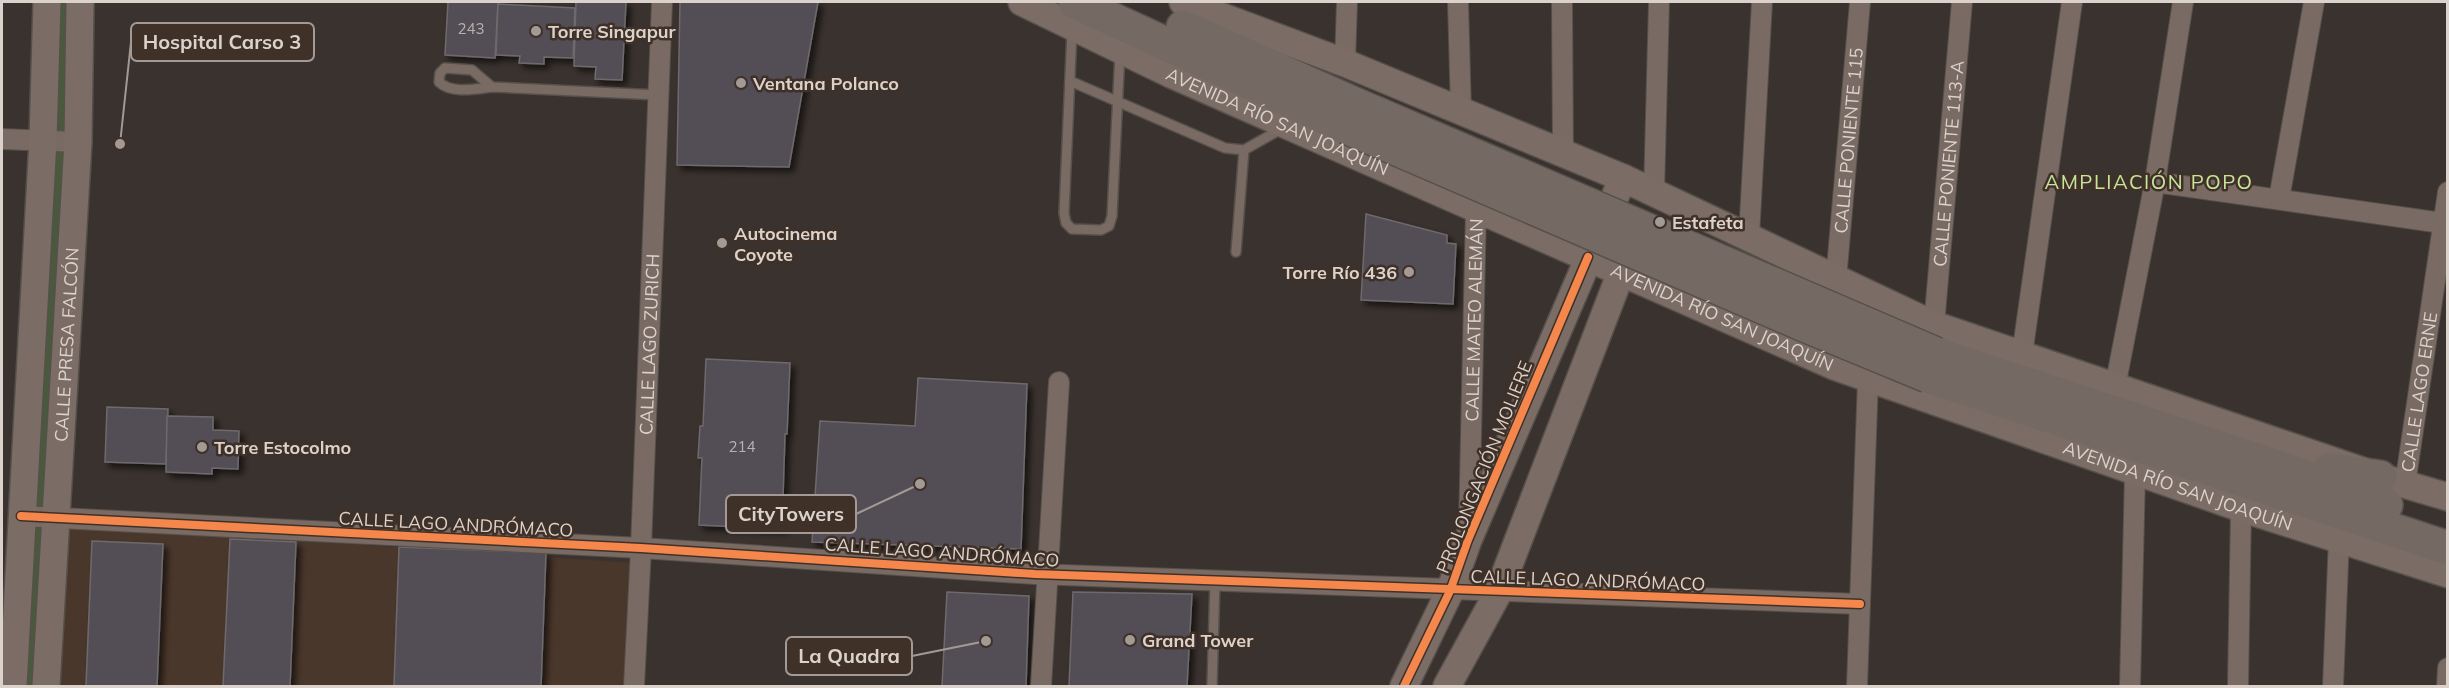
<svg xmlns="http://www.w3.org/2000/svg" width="2449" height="688" font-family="Mulish,sans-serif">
  <defs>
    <filter id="shadow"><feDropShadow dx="4.5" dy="4.5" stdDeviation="3" flood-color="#0009"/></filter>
  </defs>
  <rect width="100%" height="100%" fill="#3a322e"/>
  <path fill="#4a372b" d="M60,525L636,563L632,686H54Z"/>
  <g fill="#495a3c">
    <path d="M56,2H78L76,136L51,135Z"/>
    <path d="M50,144L77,146L45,686H23Z"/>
  </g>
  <g fill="#524d54" stroke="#6e6a6c" stroke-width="1.5" filter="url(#shadow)">
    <path d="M448,2H498L495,58L445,55Z"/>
    <path d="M576,2H626L622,80L595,79L596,67L574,66Z"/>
    <path d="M680,2H818L789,167L677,165Z"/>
    <path d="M498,4L575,8L573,58L544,57V64L519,63L520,56L496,55Z"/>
    <path d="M1366,214L1447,235V243L1456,244L1453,304L1361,300Z"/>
    <path d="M706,359L790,363L787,434H785L782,529L699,525L702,458H698L700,426H703Z"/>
    <path d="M918,378L1027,384L1021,549L812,542L820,421L915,426Z"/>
    <path d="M107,407L168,409L166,464L105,462Z"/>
    <path d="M167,416L213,417V430L239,431L238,469L212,468V474L166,472Z"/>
    <path d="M230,539L296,542L290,686H223Z"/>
    <path d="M92,541L163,544L157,686H86Z"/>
    <path d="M399,547L546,553L541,686H394Z"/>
    <path d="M947,592L1029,596L1026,686H942Z"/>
    <path d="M1073,592L1192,594L1187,686H1069Z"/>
  </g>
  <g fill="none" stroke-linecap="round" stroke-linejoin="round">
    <defs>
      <g id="lane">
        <path d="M1072,31L1064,213L1066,223L1072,229L1101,230L1109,226L1112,216L1120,52"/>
        <path d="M1070,81L1225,148L1244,150L1281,129"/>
        <path d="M492,87L472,70L445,68L440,73L439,82C451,94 476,89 492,87L658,95"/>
        <path d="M1236,252L1244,150"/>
        <path d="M1212,686L1215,580"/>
      </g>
      <g id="street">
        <path d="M1458,2L1461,112"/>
        <path d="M1562,2L1563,152"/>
        <path d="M1345,63L1347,2"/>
        <path d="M2,139L78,142"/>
        <path d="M2155,182L2442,223"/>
        <path d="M1654,192L1659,2"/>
        <path d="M2279,199L2314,2"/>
        <path d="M1749,236L1762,2"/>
        <path id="s1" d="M1836,280L1860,2"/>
        <path id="s2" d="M1934,325L1962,2"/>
        <path d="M2022,355L2072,2"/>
        <path d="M2115,387L2155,182L2183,2"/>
        <path id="s3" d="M2405,485L2448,192"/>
        <path d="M21,516L641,548L1035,574L1860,604"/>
        <path id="s4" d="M1469,527L1476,209"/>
        <path id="s5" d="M634,686L641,548L662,2"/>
        <path d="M1041,686L1059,382"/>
        <path d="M1857,686L1868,379"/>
        <path d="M2130,686L2135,473"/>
        <path d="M2238,686L2241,508"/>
        <path d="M2333,686L2339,538"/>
        <path d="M2447,686L2448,668"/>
      </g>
      <g id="secondary">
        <path id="s6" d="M1022,2L1173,75L1834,366L2241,508L2448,574"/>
        <path d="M1183,2L1345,63L1623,178L1934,325L2380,477L2448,497"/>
        <path d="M13,686L43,140L47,2"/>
        <path id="s7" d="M46,686L78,142L80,2"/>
        <path d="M1404,686L1450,591L1468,540L1623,178"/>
        <path d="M1447,686L1498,593L1627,257"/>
      </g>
      <g id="highway">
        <path d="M1075,2L1346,127"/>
        <path d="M1183,27L1357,105"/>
        <path d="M1936,354L2260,461L2386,505"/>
        <path d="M1928,376L2448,548"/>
        <path d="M2329,470L2380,477"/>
      </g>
    </defs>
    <use href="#lane" stroke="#56504b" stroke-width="12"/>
    <use href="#street" stroke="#56504b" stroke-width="22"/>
    <use href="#secondary" stroke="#56504b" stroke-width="30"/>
    <use href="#highway" stroke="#56504b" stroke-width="36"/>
    <use href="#lane" stroke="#796b64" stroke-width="9"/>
    <use href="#street" stroke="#796b64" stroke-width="20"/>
    <use href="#secondary" stroke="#7b6d65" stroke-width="27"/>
    <use href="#highway" stroke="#756964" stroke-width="33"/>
    <defs>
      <g id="highway-bridge">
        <path d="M1357,105L1936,354"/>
        <path d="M1346,127L1802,324L1928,376"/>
      </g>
    </defs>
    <use href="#highway-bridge" stroke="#56504b" stroke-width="36" stroke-linecap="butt"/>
    <use href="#highway-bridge" stroke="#756964" stroke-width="33"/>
    <defs>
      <g id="cycleway">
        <path d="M21,516L641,548L1035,574L1860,604"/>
        <path d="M1404,686L1450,591L1468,540L1588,257"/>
      </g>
    </defs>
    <use href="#cycleway" stroke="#403128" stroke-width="11"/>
    <use href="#cycleway" stroke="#f5874c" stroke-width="8"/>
  </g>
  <g fill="#a39a95" stroke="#403128" stroke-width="2">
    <circle cx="536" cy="31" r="6"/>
    <circle cx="741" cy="83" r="6"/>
    <circle cx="1660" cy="222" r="6"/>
    <circle cx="722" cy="243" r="6"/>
    <circle cx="1409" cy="272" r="6"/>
    <circle cx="202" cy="447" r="6"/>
    <circle cx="1130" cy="640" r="6"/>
  </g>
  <g text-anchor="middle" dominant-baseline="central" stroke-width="5" stroke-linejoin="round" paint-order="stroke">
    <g font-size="15" fill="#b9b1ae">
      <text x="471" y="28">243</text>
      <text x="742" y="446">214</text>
    </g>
    <g font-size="18" font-weight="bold" fill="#dbd2cc" stroke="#403128" text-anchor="start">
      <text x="548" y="31">Torre Singapur</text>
      <text x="753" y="83">Ventana Polanco</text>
      <text x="1672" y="222">Estafeta</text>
      <text x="734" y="233">Autocinema<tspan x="734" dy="21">Coyote</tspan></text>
      <text x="1397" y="272" text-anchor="end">Torre Río 436</text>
      <text x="214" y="447">Torre Estocolmo</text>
      <text x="1142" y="640">Grand Tower</text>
    </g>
    <g font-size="18" fill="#dbd2cc" stroke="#403128">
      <text stroke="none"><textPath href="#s6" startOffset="282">AVENIDA RÍO SAN JOAQUÍN</textPath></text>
      <text stroke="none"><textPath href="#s1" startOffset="140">CALLE PONIENTE 115</textPath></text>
      <text stroke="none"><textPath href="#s2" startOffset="162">CALLE PONIENTE 113-A</textPath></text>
      <text stroke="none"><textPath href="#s6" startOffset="768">AVENIDA RÍO SAN JOAQUÍN</textPath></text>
      <text stroke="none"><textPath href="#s4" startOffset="207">CALLE MATEO ALEMÁN</textPath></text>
      <text stroke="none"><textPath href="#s7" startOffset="342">CALLE PRESA FALCÓN</textPath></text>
      <text stroke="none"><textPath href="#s5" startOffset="342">CALLE LAGO ZURICH</textPath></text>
      <text stroke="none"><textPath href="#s3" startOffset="94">CALLE LAGO ERNE</textPath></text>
      <text transform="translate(1484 467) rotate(-68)">PROLONGACIÓN MOLIERE</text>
      <text stroke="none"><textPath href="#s6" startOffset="1254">AVENIDA RÍO SAN JOAQUÍN</textPath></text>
      <text transform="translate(456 524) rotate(3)">CALLE LAGO ANDRÓMACO</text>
      <text transform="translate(942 552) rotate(4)">CALLE LAGO ANDRÓMACO</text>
      <text transform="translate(1588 580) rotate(2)">CALLE LAGO ANDRÓMACO</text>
    </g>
    <g font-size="20" letter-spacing="1.5" fill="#c7e49c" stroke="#403128">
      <text x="2149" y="181">AMPLIACIÓN POPO</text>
    </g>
  </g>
  <path fill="none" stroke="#a39a95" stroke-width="2" d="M120 144L131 42M920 484L856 514M986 641L912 656"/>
  <g fill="#a39a95" stroke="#403128" stroke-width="2">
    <circle cx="120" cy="144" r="6"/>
    <circle cx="920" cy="484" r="6"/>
    <circle cx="986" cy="641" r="6"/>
  </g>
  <g fill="#403128" stroke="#a39a95" stroke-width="2">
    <rect x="131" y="23" width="183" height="38" rx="6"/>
    <rect x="726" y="495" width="130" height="38" rx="6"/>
    <rect x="786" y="637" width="126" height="38" rx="6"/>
  </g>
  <g font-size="20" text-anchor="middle" font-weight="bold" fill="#dbd2cc">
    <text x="222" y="49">Hospital Carso 3</text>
    <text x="791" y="521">CityTowers</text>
    <text x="849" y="663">La Quadra</text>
  </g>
  <rect width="2449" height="688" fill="none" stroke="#dbd2cc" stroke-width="6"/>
</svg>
